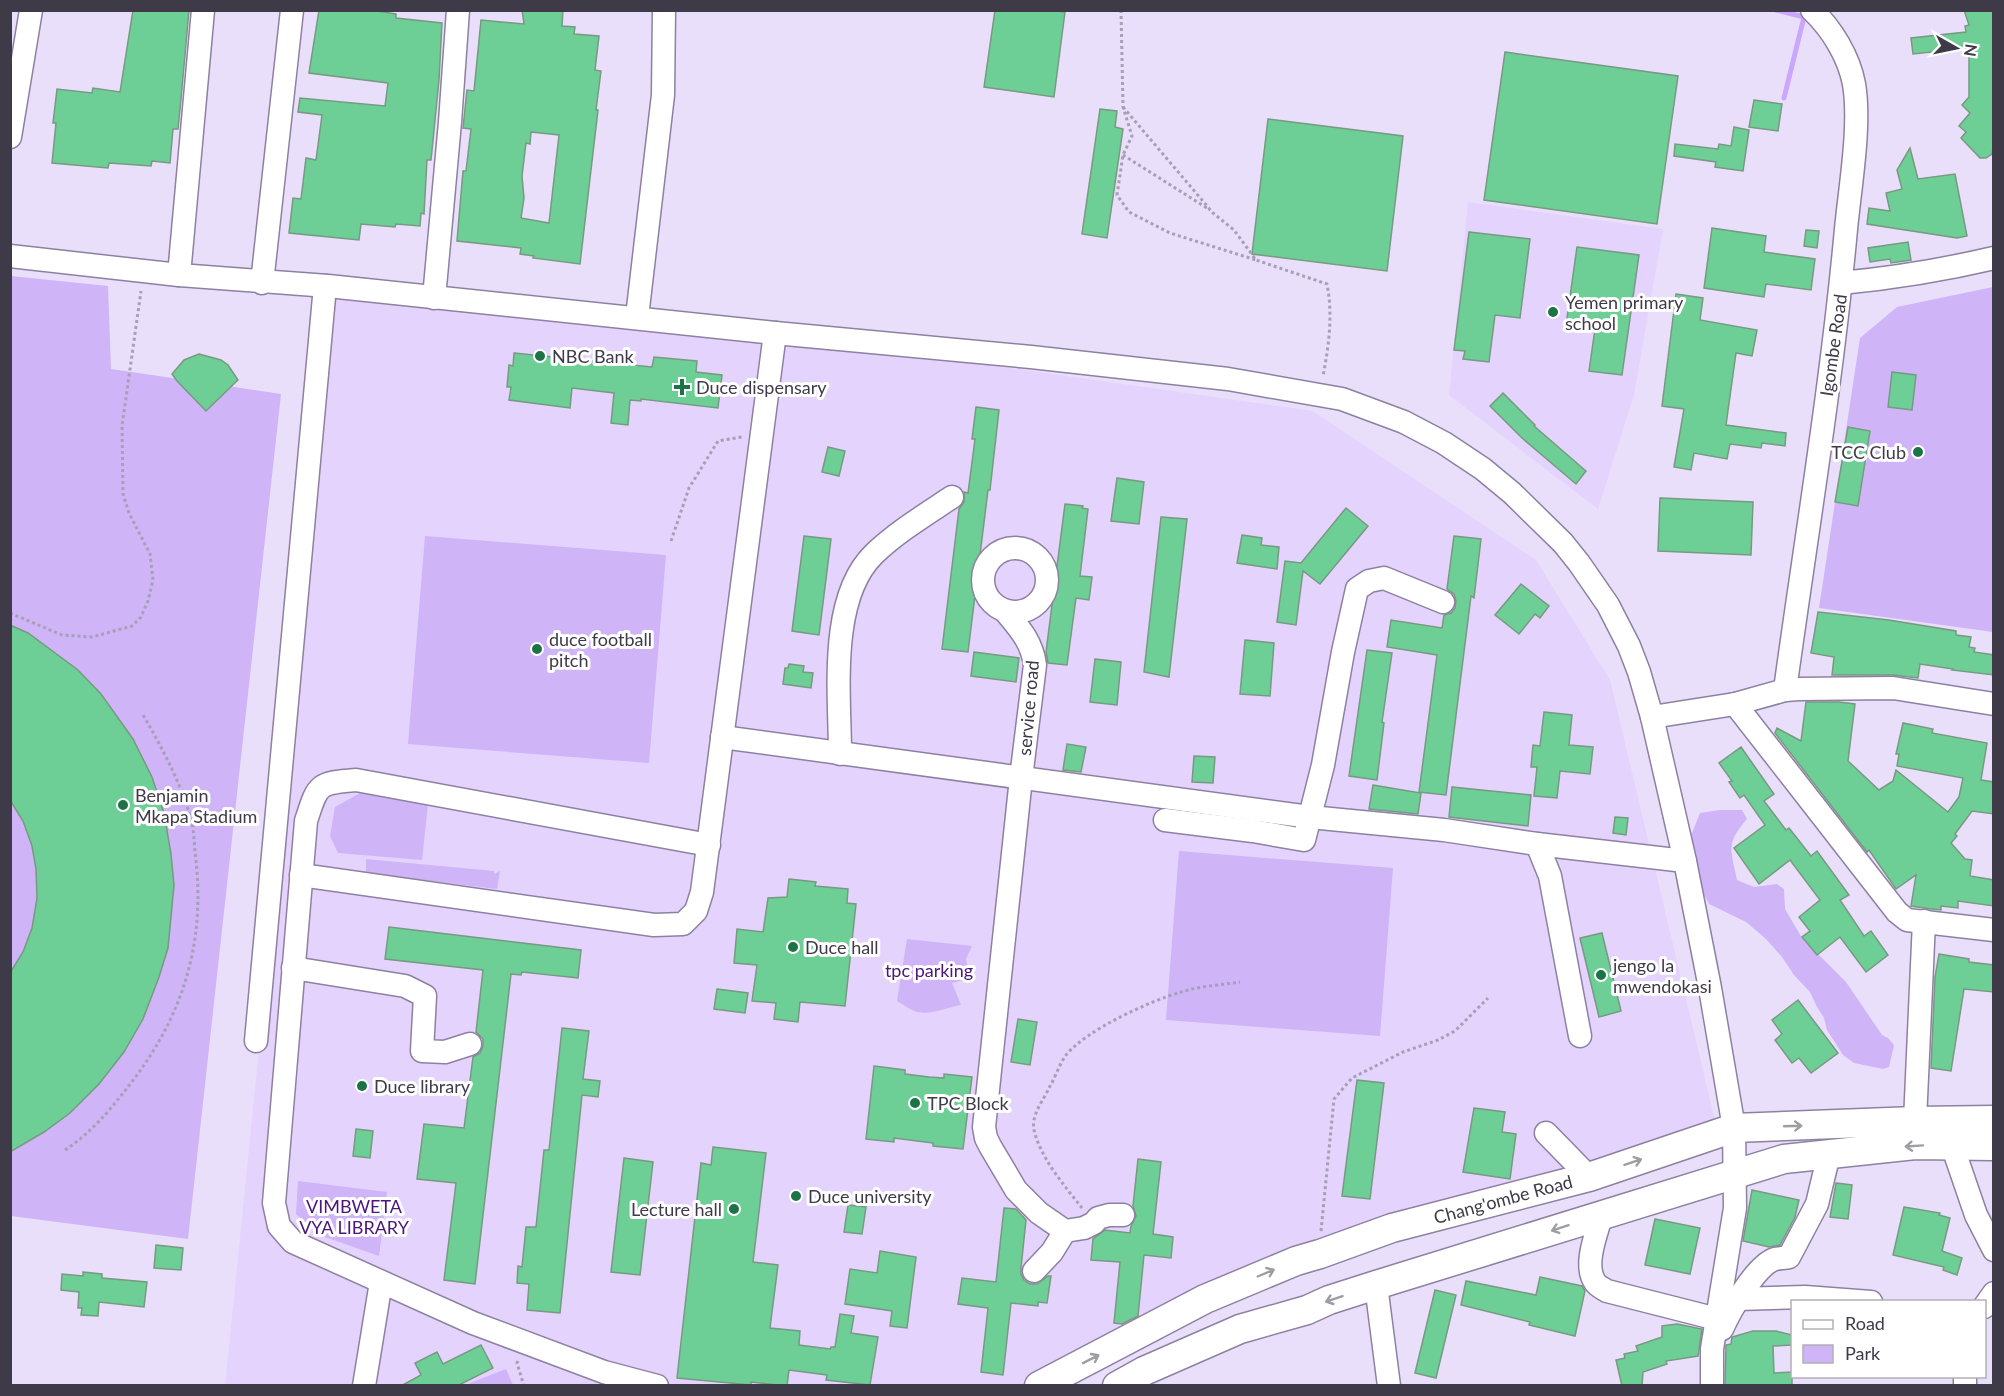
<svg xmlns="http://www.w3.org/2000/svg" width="2004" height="1396" font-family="Lato,sans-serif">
  <rect width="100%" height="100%" fill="#e9dffb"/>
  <g fill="#e4d3fd">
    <path d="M1468,202L1663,229L1634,395L1598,509L1449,395Z"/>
    <path d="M335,297L912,354L1313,411L1536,560L1610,680L1716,1125L1156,1311L1024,1385L225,1386Z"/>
  </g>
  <g fill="#cfb4f8">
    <path d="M11,276L108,286L111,369L281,394L188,1239L11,1216Z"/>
    <path d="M1993,287V632L1819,608L1860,338L1897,307Z"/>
    <path d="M425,536L666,555L649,763L408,744Z"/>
    <path d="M360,793L428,804L422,860L338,853L330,836L335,807Z"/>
    <path d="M1720,810H1742L1747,819C1725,844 1731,850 1737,880L1754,887L1777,884L1784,889L1785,909L1802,938L1846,982L1882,1035L1888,1038L1894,1045L1889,1067L1883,1069L1854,1063L1843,1055L1827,1030L1824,1018L1817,1007L1810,992L1794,975L1782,957L1766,939L1746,922L1709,904L1691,869L1690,838L1700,813Z"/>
    <path d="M1179,851L1393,868L1380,1036L1166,1020Z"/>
    <path d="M366,859L494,871V874L500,871L497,889L366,873Z"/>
    <path d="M907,939L972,946L966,959L970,978L952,983L961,1005C947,1007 932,1015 918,1012C911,1011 903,1004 897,1001Z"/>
    <path d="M298,1181L387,1192L379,1256L322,1236L296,1214Z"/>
    <path d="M506,1369L513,1385H469L470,1383Z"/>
  </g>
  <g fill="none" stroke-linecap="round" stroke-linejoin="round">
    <path stroke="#caa6fc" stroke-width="5" d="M1776,10L1804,17L1784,98"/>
  </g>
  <g fill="#6dcf95" stroke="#789983" stroke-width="1.5" fill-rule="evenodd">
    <path d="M133,10H189L181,99L178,129H173L170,163L152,161L151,166L109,163L108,168L52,163L56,123H53L57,89L92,93L93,88L120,92Z"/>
    <path d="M319,10H370L396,14V18L442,23L439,80L431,160H427L424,214L421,213L420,226L396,224L395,227L361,224L359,240L289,233L293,198L301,199L306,158L316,160L322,115L298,112L300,98L385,106L388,83L309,73Z"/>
    <path d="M522,10H563L562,26L575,27L574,34L599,36L595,70L601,71L596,110H598L580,264L533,258L534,256L520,254L521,248L457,241L463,171H466L471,129L463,128L467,90L474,91L481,20L524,24ZM531,132L559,135L549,223L521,218L524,198L522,176L526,143L530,144Z"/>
    <path d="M995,10H1051L1065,12L1054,97L984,87Z"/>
    <path d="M1964,10H1994V144L1992,154L1986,158H1980L1961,138L1966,132L1959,126L1970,113L1962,105L1969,97V48L1913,54L1911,38L1966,32L1965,26L1969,25Z"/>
    <path d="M1505,52L1678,76L1657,224L1484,200Z"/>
    <path d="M1754,100L1782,104L1778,131L1749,127Z"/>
    <path d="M1100,109L1117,111L1115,127L1123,129L1107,238L1082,234Z"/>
    <path d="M1268,119L1403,136L1387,271L1252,254Z"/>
    <path d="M1734,127L1749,130L1743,171L1715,167L1716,162L1674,156L1675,144L1718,149L1719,144L1731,146Z"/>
    <path d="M1910,148L1918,179L1955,174L1967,236L1957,238L1867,224L1869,208L1890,211L1886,193L1902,189L1897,170Z"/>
    <path d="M1712,228L1766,236L1764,252L1815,259L1811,290L1766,284L1764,297L1704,288Z"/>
    <path d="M1806,230L1819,231L1817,248L1804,246Z"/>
    <path d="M1469,232L1530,239L1520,318L1495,315L1489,362L1463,359L1465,351L1454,350Z"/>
    <path d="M1908,242L1911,260L1891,263L1890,259L1870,262L1868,248Z"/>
    <path d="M1577,247L1639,255L1622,375L1589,371L1595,329L1566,325Z"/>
    <path d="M1676,294L1703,298L1700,320L1757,330L1752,356L1736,353L1726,425L1786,433L1785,446L1762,443L1761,448L1730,444L1727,459L1694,453L1691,470L1674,467L1684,409L1662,406Z"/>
    <path d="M514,353L652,367L654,357L697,361L696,372L722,375L718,408L641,399V401L630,400L628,425L611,423L614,393L572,388L570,408L509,400L511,387H507L509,365L513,366Z"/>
    <path d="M199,354L221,360L228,365L238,380L206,411L177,381L172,374L184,360Z"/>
    <path d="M1892,372L1916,375L1912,410L1888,407Z"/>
    <path d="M1503,393L1535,425L1534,426L1586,471L1576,484L1522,438L1490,406Z"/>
    <path d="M976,407L999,410L990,490H988L968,652L942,649L959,509L964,502V492L968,493L975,439H972Z"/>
    <path d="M1848,427L1870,431L1858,506L1835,502Z"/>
    <path d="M828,447L845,451L839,476L822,472Z"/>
    <path d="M1117,478L1144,482L1139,524L1111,521Z"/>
    <path d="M1660,498L1753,502L1751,555L1658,551Z"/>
    <path d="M1065,504L1083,506L1082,508L1088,509L1080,576L1092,577L1089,600L1076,598L1067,665L1048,663L1046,652Z"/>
    <path d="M1346,508L1368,526L1320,584L1303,571L1296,625L1277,622L1285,561L1301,563Z"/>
    <path d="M1161,517L1187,519L1169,677L1144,672Z"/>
    <path d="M1242,535L1262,538L1261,545L1279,547L1277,569L1237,563Z"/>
    <path d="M804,536L831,539L819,635L792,631Z"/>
    <path d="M1454,536L1481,539L1474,598L1471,596L1446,795L1419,792L1437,655L1387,647L1391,620L1442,628L1444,615L1451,613L1455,608L1456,601L1454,594L1447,589Z"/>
    <path d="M1521,584L1549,606L1540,618L1535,614L1519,634L1495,615Z"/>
    <path d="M1818,612L1889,620L1956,631V635L1971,637L1969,647L1975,648L1974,652L1994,655V675L1952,670L1953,669L1920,664L1918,678L1893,675H1832L1834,657L1811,653Z"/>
    <path d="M10,625L28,633L78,670L101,694L133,739L152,777L164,813L171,854L174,885L168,948L159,977L143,1019L124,1052L99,1084L70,1113L44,1132L10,1152V973L23,952L32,928L37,898L36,869L32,846L23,821L10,800Z"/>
    <path d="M1245,640L1274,643L1270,696L1240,694Z"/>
    <path d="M1367,650L1392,653L1382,722L1384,723L1377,780L1349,776Z"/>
    <path d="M974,652L1019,658L1016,682L971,676Z"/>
    <path d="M1095,659L1121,662L1117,705L1090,702Z"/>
    <path d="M789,664L804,666L803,672L813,673L811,688L783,684L785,668H788Z"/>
    <path d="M1806,702H1839L1855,704L1848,761L1879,790L1893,781L1896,770L1948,812L1959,797L1963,778L1897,766L1899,754H1896L1903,723L1933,729L1932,733L1987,743L1981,780L1994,782V814L1972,811L1955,834L1957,836L1951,843L1965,859L1972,860L1970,876L1994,880V906L1958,901V908L1941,906V910L1931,909L1911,906L1916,875L1896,889L1869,850L1867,852L1775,733L1777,728L1801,741Z"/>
    <path d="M1544,712L1572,715L1569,745L1593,747L1590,774L1560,771L1557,798L1534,796L1537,767H1531L1533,745L1540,746Z"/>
    <path d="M1067,744L1086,747L1081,772L1063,770Z"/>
    <path d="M1741,747L1774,794L1764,801L1786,830L1789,828L1811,856L1817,851L1849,895L1840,900L1864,936L1871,931L1888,955L1866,972L1840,937L1817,955L1802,937L1810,931L1799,917L1820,900L1790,860L1759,884L1734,848L1765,825L1744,795L1740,798L1729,782L1732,781L1719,763Z"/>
    <path d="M1194,756L1215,757L1213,783L1192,782Z"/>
    <path d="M1373,785L1421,793L1418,814L1369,809Z"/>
    <path d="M1452,787L1531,795L1528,826L1449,817Z"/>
    <path d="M1615,817L1628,818L1626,835L1613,833Z"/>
    <path d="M789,879L816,882L815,886L848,889L847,903L856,904L845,1006L800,1002L798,1022L774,1019L776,1003L752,1001L757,965L734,963L737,929L763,932L768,898L787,897Z"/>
    <path d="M389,927L581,950L578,978L522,972L521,975L511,974L475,1284L444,1280L456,1183L417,1179L424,1124L464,1128L473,1057L480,1053L483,1046V1039L476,1032L483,970L385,959Z"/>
    <path d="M1602,933L1621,1011L1599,1017L1580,938Z"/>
    <path d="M1939,954L1969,959V962L1994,965V992L1964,989L1951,1071L1931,1068L1935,977Z"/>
    <path d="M717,989L748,993L745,1013L714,1009Z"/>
    <path d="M1798,1000L1838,1053L1811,1073L1799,1058L1792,1063L1775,1040L1782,1034L1772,1020Z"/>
    <path d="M1018,1019L1037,1022L1030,1065L1011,1062Z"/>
    <path d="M562,1028L589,1031L583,1079L600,1081L598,1097L582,1095L560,1313L527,1310L529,1284L517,1283L518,1266L522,1267L526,1227H536L544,1150H549Z"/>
    <path d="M874,1066L905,1070V1074L929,1077L944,1078V1074L972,1077L963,1149L933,1146V1143L894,1138V1142L866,1139Z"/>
    <path d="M1357,1080L1384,1083L1370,1199L1342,1196Z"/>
    <path d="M1474,1108L1505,1112L1502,1132L1516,1134L1510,1179L1463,1172Z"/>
    <path d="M356,1129L373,1131L370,1158L353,1156Z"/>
    <path d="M713,1147L766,1153L753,1262L778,1265L770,1328L800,1331L799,1345L830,1349L831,1347H835L840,1314L854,1316L851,1333L878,1337L870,1385L826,1380L827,1375L789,1370L787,1386L751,1382V1385L677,1378L701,1163L711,1165Z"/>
    <path d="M624,1158L653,1162L640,1275L611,1272Z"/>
    <path d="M1138,1159L1161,1162L1153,1234L1173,1237L1171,1258L1144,1255L1138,1316L1122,1324L1114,1323L1120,1262L1091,1260L1093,1239L1105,1230L1130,1233L1131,1226L1136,1216L1133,1206Z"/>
    <path d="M1836,1183L1852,1185L1848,1219L1830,1217Z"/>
    <path d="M1752,1190L1799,1200L1795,1217L1780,1245L1769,1247L1743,1241Z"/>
    <path d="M848,1205L866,1207L862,1234L844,1232Z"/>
    <path d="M1904,1207L1940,1213L1939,1215L1950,1218L1942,1251L1962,1258L1957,1275L1943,1270L1944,1267L1893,1255Z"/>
    <path d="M1004,1208L1016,1209L1026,1220L1021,1268V1274L1024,1280L1030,1284H1037L1048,1276H1051L1047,1303L1038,1302V1306L1011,1303L1003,1375L981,1372L988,1308L958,1304L962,1278L996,1282Z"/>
    <path d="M1655,1219L1700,1228L1690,1274L1645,1265Z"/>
    <path d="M156,1245L183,1248L181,1270L154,1268Z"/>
    <path d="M880,1251L916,1257L907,1328L890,1326L892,1311L845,1304L850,1269L877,1273Z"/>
    <path d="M83,1272L102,1274V1278L147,1282L144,1307L99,1302L98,1316L81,1315L82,1308H78L79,1292L61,1290L62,1274L83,1276Z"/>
    <path d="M1540,1277L1582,1286L1585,1291L1575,1336L1529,1325L1530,1322L1461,1305L1466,1281L1536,1295Z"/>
    <path d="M1435,1290L1456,1295L1436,1378L1415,1373Z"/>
    <path d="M1677,1324L1702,1329L1698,1356L1666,1361L1667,1364L1643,1372L1642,1386H1622L1616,1360L1625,1358L1624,1354L1638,1351L1636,1346L1662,1337V1326Z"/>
    <path d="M1753,1331H1776L1792,1335V1345L1773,1346L1774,1373L1792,1372V1386H1725L1726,1345L1731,1344L1732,1337Z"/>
    <path d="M481,1345L493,1368L457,1386H401L421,1375L415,1363L437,1352L443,1364Z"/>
  </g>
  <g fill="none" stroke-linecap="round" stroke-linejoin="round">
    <defs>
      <g id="minor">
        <path d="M10,137L31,10"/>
        <path d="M10,256L179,275L328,286L775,333L1031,357L1228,379L1342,399L1404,422L1444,443L1483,469L1512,493L1563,543L1579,563L1608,605L1629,646L1639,672L1652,717L1685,861L1710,988L1734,1128L1735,1208L1712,1349V1386"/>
        <path d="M179,275L203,10"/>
        <path d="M262,283L292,10"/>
        <path d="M1841,283C1893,278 1943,270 1994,258"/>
        <path d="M434,298L450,122L458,10"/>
        <path d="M637,317L663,95L664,10"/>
        <circle cx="1015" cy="580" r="32"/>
        <path d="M1005,611C1020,629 1032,642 1035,665L1021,778L984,1127L986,1138L990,1146L1016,1190L1039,1213L1065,1231"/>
        <path d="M1785,690C1806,537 1832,383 1846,229C1850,187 1861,125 1854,84C1849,57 1832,29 1812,10"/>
        <path d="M1735,704L1897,912L1907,920L1994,930"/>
        <path d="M1652,717L1735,704L1785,690L1799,689L1893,688L1994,704"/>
        <path d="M722,737L1310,817L1444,830L1537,844L1685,861"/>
        <path d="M840,754C840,695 828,599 874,554C897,532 925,515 952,497"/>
        <path d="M1165,820L1253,831L1304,840L1323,765L1343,652L1357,589L1369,581L1384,578L1443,602"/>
        <path d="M1537,844L1550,876L1580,1036"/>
        <path d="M301,875L654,925L683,924L696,911L702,892L775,333"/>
        <path d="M293,968L405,986L425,996L422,1051L445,1052L470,1044"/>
        <path d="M256,1041L325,286"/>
        <path d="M1915,1121L1924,921"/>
        <path d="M1546,1133L1589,1177"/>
        <path d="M1952,1145L1976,1215L1994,1250"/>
        <path d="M1602,1214C1597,1232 1583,1265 1595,1282C1597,1286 1604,1289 1607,1291L1717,1319"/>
        <path d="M1034,1271L1052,1252L1065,1231L1084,1228L1094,1223L1098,1218L1109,1215H1123"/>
        <path d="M1376,1285L1389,1386"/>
        <path d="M1738,1299L1805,1297L1871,1302"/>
        <path d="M1984,1307L1994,1293"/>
        <path d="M1722,1329C1730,1311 1756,1265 1775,1259C1779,1258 1785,1258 1789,1257L1817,1204L1829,1154"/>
        <path d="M364,1386L381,1282"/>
        <path d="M657,1386L604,1372L473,1323L293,1242L279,1226L274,1203L306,821C318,784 317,783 356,780L709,845"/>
        <path d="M1965,1386V1376"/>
      </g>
      <g id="major">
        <path d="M1039,1386L1205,1299L1296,1261L1320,1254L1392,1228L1589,1177L1734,1128L1915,1121L1994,1120"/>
        <path d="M1117,1386L1144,1371L1240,1329L1307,1310L1329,1300L1376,1285L1784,1159L1915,1145L1994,1146"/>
      </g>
    </defs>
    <use href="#minor" stroke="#8d81a1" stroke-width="25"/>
    <use href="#major" stroke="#8d81a1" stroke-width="31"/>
    <g stroke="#a79fb5" stroke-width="3" stroke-dasharray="3 3" stroke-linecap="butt">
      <path d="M1121,10L1123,107L1132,136L1123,155L1117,195L1129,212L1170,233L1256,260"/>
      <path d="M1123,107L1213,213L1234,230L1256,260L1327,284C1333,315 1329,345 1323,376"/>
      <path d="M1123,155L1210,210"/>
      <path d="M671,541L689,488L718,441L742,437"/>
      <path d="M10,613L62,635L92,637L132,626L141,617L148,601L153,580L150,554L129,513L123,494L122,426L141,291"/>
      <path d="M65,1150C89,1134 106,1115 123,1093C182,1021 207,944 195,852C194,840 194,827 190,816C179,779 161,746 142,713"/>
      <path d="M1082,1208C1064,1185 1041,1159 1034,1130C1031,1115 1043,1101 1049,1088C1055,1078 1059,1065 1066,1055C1086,1030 1150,1001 1181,992C1200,986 1221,985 1240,982"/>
      <path d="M1321,1231L1334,1099L1352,1078L1403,1052L1438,1040L1455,1031L1488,998"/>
      <path d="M518,1361L517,1363L524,1386"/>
    </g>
    <use href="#minor" stroke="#fff" stroke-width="22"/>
    <use href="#major" stroke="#fff" stroke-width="28"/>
  </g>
  <defs><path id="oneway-shaft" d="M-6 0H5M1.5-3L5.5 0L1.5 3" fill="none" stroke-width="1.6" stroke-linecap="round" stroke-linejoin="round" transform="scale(1.5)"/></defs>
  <g stroke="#9f9ca4">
    <use href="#oneway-shaft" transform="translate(1793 1126) rotate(-2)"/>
    <use href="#oneway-shaft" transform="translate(1914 1146) rotate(176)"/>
    <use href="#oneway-shaft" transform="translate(1633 1162) rotate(-18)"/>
    <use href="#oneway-shaft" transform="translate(1560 1228) rotate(162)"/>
    <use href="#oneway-shaft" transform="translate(1266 1273) rotate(-23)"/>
    <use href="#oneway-shaft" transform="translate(1334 1299) rotate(161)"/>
    <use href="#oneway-shaft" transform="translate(1091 1359) rotate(-27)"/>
  </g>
  <g fill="#1b7346" stroke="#fff" stroke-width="2">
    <circle cx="1553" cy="312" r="6"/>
    <circle cx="540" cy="356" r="6"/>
    <path d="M679 378h6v6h6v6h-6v6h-6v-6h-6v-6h6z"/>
    <circle cx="1918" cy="452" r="6"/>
    <circle cx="537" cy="649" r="6"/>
    <circle cx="123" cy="805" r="6"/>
    <circle cx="793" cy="947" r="6"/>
    <circle cx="1601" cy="975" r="6"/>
    <circle cx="362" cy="1086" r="6"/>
    <circle cx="915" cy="1103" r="6"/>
    <circle cx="796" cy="1196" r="6"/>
    <circle cx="734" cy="1209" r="6"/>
  </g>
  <g text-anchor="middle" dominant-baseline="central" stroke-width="6" stroke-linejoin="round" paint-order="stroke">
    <g font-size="18" fill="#3f3a48" stroke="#fff" text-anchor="start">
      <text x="1565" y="302">Yemen primary<tspan x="1565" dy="21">school</tspan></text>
      <text x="552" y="356">NBC Bank</text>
      <text x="696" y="387">Duce dispensary</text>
      <text x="1906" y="452" text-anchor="end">TCC Club</text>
      <text x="549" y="639">duce football<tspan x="549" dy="21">pitch</tspan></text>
      <text x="135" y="795">Benjamin<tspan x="135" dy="21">Mkapa Stadium</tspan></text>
      <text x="805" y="947">Duce hall</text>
      <text x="1613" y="965">jengo la<tspan x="1613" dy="21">mwendokasi</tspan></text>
      <text x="374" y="1086">Duce library</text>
      <text x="927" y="1103">TPC Block</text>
      <text x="808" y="1196">Duce university</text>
      <text x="722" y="1209" text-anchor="end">Lecture hall</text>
    </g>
    <g font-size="18" fill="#3f3a48" stroke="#fff">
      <text transform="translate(1833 345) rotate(-82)">Igombe Road</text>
      <text transform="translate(1028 708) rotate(-85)">service road</text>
      <text transform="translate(1503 1199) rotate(-15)">Chang'ombe Road</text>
    </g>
    <g font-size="18" fill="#4b1679" stroke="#fff">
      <text x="929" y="970">tpc parking</text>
      <text x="354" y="1206">VIMBWETA<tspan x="354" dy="21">VYA LIBRARY</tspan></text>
    </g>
  </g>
  <rect width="2004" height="1396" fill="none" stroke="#3f3a48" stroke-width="24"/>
  <rect x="1791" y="1300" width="195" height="78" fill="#ffffff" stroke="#b2b0b6" stroke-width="1.5"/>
  <rect x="1803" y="1320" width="30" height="9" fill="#ffffff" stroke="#b2b0b6" stroke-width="1.5"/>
  <text x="1845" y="1330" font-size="18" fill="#3f3a48">Road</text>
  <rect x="1803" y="1345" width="30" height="18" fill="#cfb4f8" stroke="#b2b0b6" stroke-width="1.5"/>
  <text x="1845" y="1360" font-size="18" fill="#3f3a48">Park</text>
  <g transform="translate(1956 48) rotate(99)" stroke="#ffffff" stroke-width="4.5" paint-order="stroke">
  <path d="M0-4.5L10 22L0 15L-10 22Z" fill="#3f3a48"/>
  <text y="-9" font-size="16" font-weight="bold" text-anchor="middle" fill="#3f3a48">N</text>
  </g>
</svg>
